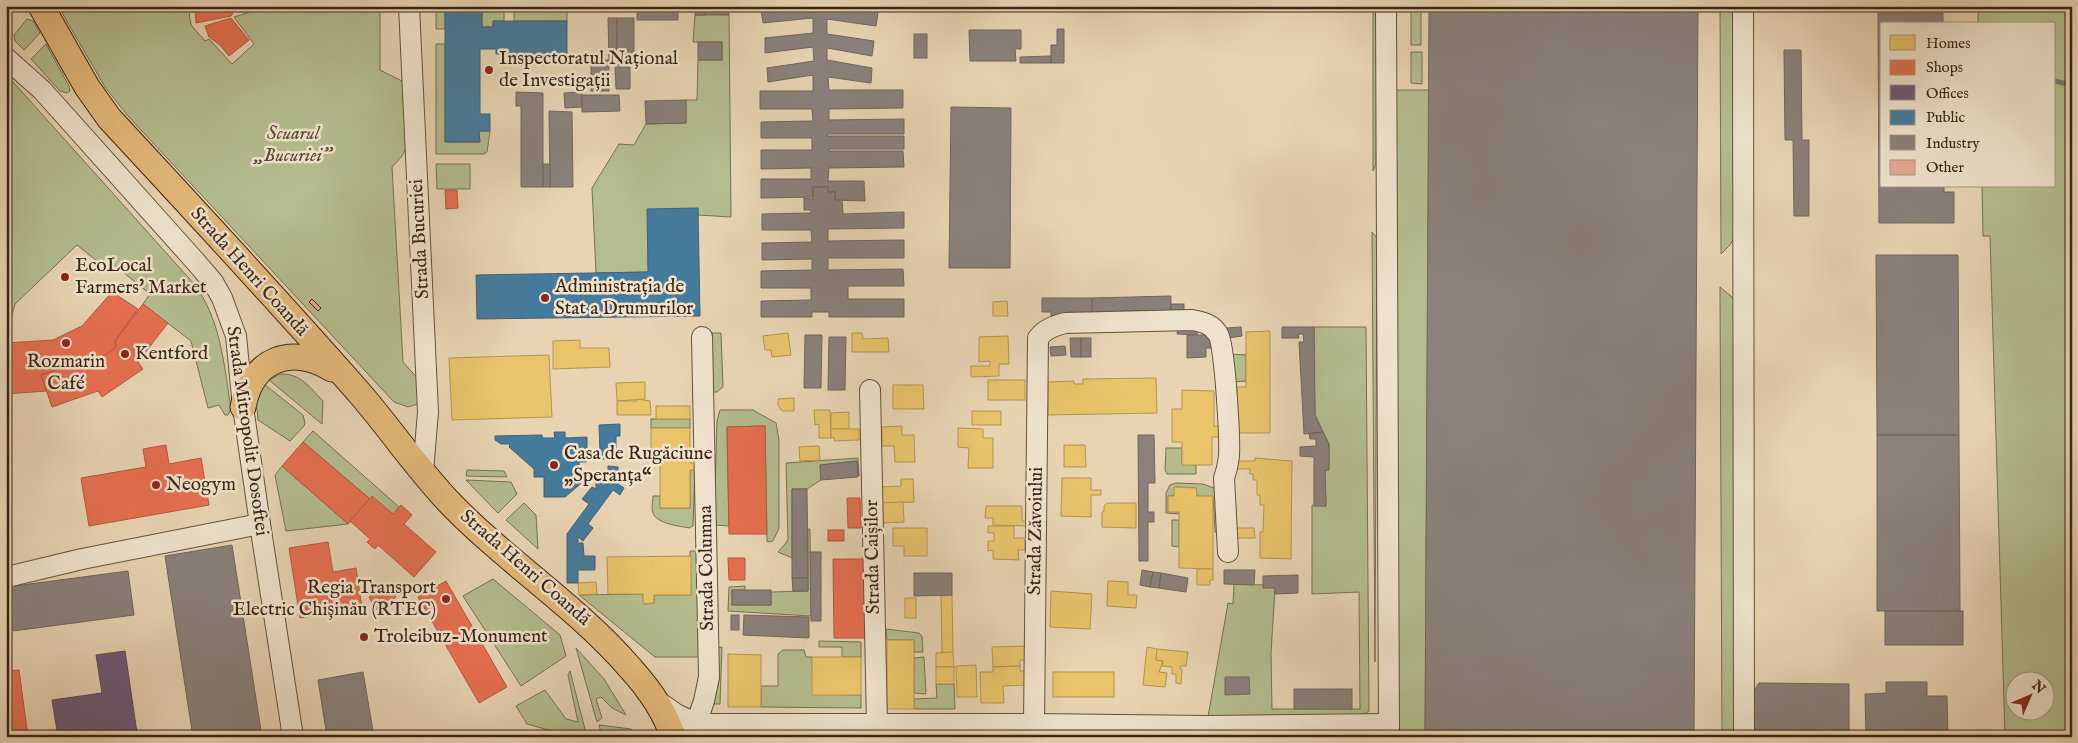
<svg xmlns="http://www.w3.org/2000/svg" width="2078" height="743" font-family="'IM FELL English',serif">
  <rect width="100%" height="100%" fill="#e8d4b3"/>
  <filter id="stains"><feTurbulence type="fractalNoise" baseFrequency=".004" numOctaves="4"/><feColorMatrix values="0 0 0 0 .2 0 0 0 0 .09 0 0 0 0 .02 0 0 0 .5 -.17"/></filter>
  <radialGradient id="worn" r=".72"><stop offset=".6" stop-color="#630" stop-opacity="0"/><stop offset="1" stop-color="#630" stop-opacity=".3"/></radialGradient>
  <g fill="#b4bd8e" stroke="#777151" fill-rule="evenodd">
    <path d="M58,6H188L191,25L205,41L209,39L232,64L254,44L234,17L257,10V6H380V70L402,81L407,146L402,156L392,167L403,362L419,380L418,404L408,407L394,402L128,116L105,87Z"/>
    <path d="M436,6H504V21H493V27H482V9H445V29H436Z"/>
    <rect x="514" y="6" width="53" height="15"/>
    <path d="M1373,6H1377L1376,164L1373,171Z"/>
    <rect x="1411" y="6" width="10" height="39"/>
    <path d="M1720,6H1734V238L1730,245L1721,254Z"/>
    <path d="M1978,6H2072V737H2005L1990,236H1983L1982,186H2054V24H1978ZM2016,680H2046V710H2016Z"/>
    <path d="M695,15H729L731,217L698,215V208L648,272L596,273L592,188L619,144L634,145L646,124L686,123V100H697L698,60H722V42H693Z"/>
    <path d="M27,19L33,21L40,33L24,50L15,41L14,35Z"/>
    <path d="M46,44L69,86L70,91L67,93L60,91L31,59Z"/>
    <path d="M436,44H445V142H479V131H490L487,152L484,154H436Z"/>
    <path d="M1411,52H1422V84L1411,83Z"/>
    <path d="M513,54H567V56L549,65L516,64Z"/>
    <path d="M6,74L195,285C221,321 224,365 231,408L228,415H225L219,405L208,408L191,341L143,304L150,294L113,264L108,270L77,245L15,304L12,315L6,320Z"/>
    <path d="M1396,90H1429L1425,737H1399Z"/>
    <path d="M436,164H470V189H437Z"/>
    <path d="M1372,232L1377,238L1375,662Z"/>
    <path d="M1720,287L1732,297L1735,305L1738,737H1722Z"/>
    <path d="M1314,327H1366L1369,711L1359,717H1208L1228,603L1233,604L1234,584L1263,585L1275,588L1271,653L1272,709H1360L1359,592L1312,594V505L1326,506L1325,470H1329V444L1315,415Z"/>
    <path d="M708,333H721L723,387L717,392H709Z"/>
    <path d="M1231,354L1246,355V381L1233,382Z"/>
    <path d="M280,374C301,373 310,388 323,401L322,424L269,380Z"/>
    <path d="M264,384L303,415L305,423L304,426L290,441L258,420L257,409L255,407Z"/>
    <path d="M720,410H753L776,423L779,440V528L773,541L767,542L765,426L727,427L729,526L714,525L717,421Z"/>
    <rect x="651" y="419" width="39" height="9"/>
    <path d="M313,431L399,507L393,514L370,499L303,442Z"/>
    <path d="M1166,448H1182V464L1196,465V474H1167L1165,470Z"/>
    <path d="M858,458L859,476L857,461L820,465L821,480L807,489H792V558L778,552L786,543L788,539L786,463Z"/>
    <path d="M282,466L348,524L286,531L275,475Z"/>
    <path d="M467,470L504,471L507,477L466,476Z"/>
    <path d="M690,470H695L693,526L689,528C679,526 657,524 653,513C651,508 653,501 653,496H660V508H690Z"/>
    <path d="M466,480L511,482L517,494L498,513Z"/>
    <path d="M1176,483L1203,484L1219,490L1222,533L1215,532L1213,497L1197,496L1196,488L1175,487L1174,496H1168V511L1179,512V514L1166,513V493L1170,485Z"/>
    <path d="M524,503L536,515L538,549L506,520Z"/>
    <path d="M1172,520H1179V547L1172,546Z"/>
    <path d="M808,529H810L811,616L728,611L729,587L745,586V590H732V605H771V592L808,591Z"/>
    <path d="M690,551H698L700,657H655L579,595L643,594L644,604L654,603V595H691Z"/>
    <path d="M493,579L560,635L566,656L521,686L463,596Z"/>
    <path d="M886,629L919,633L922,636L923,652H914V640H887Z"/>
    <path d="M819,641L861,642V657H842V647H819Z"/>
    <path d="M722,647L720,704H714V649Z"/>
    <path d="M576,648L604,679L626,715L612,708L601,697L596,699L602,718L597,722Z"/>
    <path d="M783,650H804L806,657H812L813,694L861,695V708L761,707V686H778V654Z"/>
    <path d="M924,657L926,694L914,693V658Z"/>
    <path d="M570,671L587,737H573L527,724L516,706L545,690L566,719L578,722L568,675Z"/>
    <path d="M936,684H954L955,709H914V699L937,698Z"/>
    <path d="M599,725L631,729L635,737H602Z"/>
  </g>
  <g fill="#e9c46a" stroke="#b49450">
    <path d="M1007,301L1008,316H993V302Z"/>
    <path d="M1270,331V433H1237V387H1246V332Z"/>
    <path d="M788,333L791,355L772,357L771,350H765L763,336Z"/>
    <path d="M852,333H862L863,339L888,338L889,352H852Z"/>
    <path d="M1008,336L1009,364H999V376L971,377V366H990V361L979,362V337Z"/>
    <path d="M580,340V348H609L610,367L553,369V341Z"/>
    <path d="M549,355L552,417L452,420L449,358Z"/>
    <path d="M1156,378L1157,413L1048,415V382L1074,381V384H1083V379Z"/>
    <rect x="988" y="380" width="37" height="20"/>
    <path d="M645,382V399L617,401L616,383Z"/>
    <path d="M893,385H923L924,409H893Z"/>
    <path d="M1182,390L1214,391V426H1224V437H1212V465H1182V442H1172V409H1182Z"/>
    <path d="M794,398V411H782L778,405V399Z"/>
    <path d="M637,399L650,401L651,415H617V401H637Z"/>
    <rect x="656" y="406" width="34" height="13"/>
    <path d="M814,410H830L831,438H819V424L815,425Z"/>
    <rect x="972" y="411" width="29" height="14"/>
    <path d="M849,412V429H831V413Z"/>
    <path d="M902,426V435H914L915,462H895L894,446H882V427Z"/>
    <path d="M651,428H690V463H698V470H690V508H660V455H651Z"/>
    <path d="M958,428L983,429V438H993V468H968L969,448L958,447Z"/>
    <path d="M831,429H859V440L834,441V437L831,438Z"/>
    <path d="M1064,445H1085L1086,467H1064Z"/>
    <path d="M819,446L820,460L800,461L799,447Z"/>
    <path d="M1255,458L1292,461L1291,559L1260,558V532H1263L1264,505H1260V495H1257V480H1253V474H1250V469H1236V461H1255Z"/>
    <path d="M1062,478H1091V490H1101V495H1091V517L1061,516Z"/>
    <path d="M901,479H913L914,502L882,503L881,487L901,486Z"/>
    <path d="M1174,487L1196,488L1197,496H1213V569L1179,568V512H1168V496H1174Z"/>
    <path d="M903,502L904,522L883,523L882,503Z"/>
    <path d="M1107,503H1136V528L1102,527V512L1104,511V506Z"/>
    <path d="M986,506H1022V521H1026V526L993,525V518H985Z"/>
    <path d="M988,526H1014V538H1025V550H1018L1019,560L993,559V550L988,551V541H994V533H988Z"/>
    <path d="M893,528H927V556H904V546H893Z"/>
    <path d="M1235,528H1254L1255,538H1235Z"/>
    <path d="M691,556V595H654V603L643,604V594H608L607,557Z"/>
    <path d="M1197,569H1213V580H1210V585H1197Z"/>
    <path d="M1108,581L1128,582V595H1137L1136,608L1107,606Z"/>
    <path d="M596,582L597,594L579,595L578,583Z"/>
    <path d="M1051,591L1092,594L1090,629L1050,627Z"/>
    <path d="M952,595L953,652L942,653L941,596Z"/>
    <rect x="905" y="598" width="11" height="20"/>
    <rect x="887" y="640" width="27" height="69"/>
    <path d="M1027,646V660H1020V666L993,667L992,647Z"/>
    <path d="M1147,647L1157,649L1156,660L1163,661L1159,672L1167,673L1165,687L1143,685Z"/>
    <path d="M1157,649L1188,652L1186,666H1180V669H1182L1181,684L1176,683V674H1172V667L1162,666L1163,661L1156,660Z"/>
    <path d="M953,652L954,667H936V653Z"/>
    <path d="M728,654L761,655V707H728Z"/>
    <rect x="812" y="657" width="49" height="38"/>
    <path d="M976,665L977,697H957L956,666Z"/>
    <path d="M1020,666V671H1027L1028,685L1003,686L1004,703H981L980,672H993V667Z"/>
    <rect x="936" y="667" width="18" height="17"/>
    <rect x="1053" y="672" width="61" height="25"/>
  </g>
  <g fill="#e76f51" stroke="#b3593f">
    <path d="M232,6L233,13L231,16L196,23L195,7Z"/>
    <path d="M231,18L249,40L229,56L220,45L209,37L205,26Z"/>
    <path d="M445,190H457L458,208L446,209Z"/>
    <path d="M112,292L138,309L115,341L116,347L91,365L86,360L41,375L46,391L6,394V343L53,340L82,326Z"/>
    <path d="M143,304L168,323L138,362L143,369L102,397L98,391L52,407L41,375L86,360L91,365L116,347L115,341Z"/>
    <path d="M765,426L767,534H729L727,427Z"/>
    <path d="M303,442L370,499L348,524L282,466Z"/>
    <path d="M166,445L169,464L201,458L209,505L89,526L81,478L146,467L143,449Z"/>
    <path d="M372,496L393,514L401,505L412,515L404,524L436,552L414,577L378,545L375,549L371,546L367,542L370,539L350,521Z"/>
    <path d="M847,498H860L861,528H848Z"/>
    <rect x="828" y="530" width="16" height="11"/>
    <path d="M328,542L333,572L356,568L362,608L300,618L289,548Z"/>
    <path d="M728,558H745V580H729Z"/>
    <path d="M833,559H864L865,638H834Z"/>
    <path d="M446,581L507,687L479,703L418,597Z"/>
    <path d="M388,585L396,597L377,610L369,597Z"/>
    <path d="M19,670L28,737H6V671Z"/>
  </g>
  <path fill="#6d597a" stroke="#5e495b" d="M125,651L137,733L118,737H58L52,700L102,693L96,655Z"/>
  <g fill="#457b9d" stroke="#426174">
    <path d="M445,9H482V27H493V21H567V54H496V49H480V114H490V131H479L480,142H445Z"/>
    <path d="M698,208L700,316L477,319L476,275L648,272L647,209Z"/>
    <path d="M620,424V436H616V459H596V451H600L599,425Z"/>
    <path d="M554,432H565V438L587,437V448L580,449V453L586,452V462H579V477H585V480L565,497H544V477H534V469L509,447L510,444H501L495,440V436L542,435V438H555Z"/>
    <path d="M608,466L618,467V484L624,488L620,495L613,490L588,524L593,528L583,541L578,537V543H583L584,556H595V570H578V583H567V534L589,504L582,499L592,487L596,489V477L608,479Z"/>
  </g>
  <g fill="#8a817c" stroke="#72655d">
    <rect x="637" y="6" width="41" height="14"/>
    <rect x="695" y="6" width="10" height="9"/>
    <path d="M705,6H729V15L705,14Z"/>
    <path d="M788,6H844L878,12L876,26L827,19V34L874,41L872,56L827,48V60L872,68L871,83L828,77L829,90H903V108L829,109V120L904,119V134H828L827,136H904V149H829V151H903L904,167L829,168L828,181H864L865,201L835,200V192H828V187H813V197L761,198V179H811V168L761,169V150H812V138H761V122L813,121L812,109H760V91H813V75L768,82L767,68L814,61L813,47L765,53V38L813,33V18L763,23L761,10Z"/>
    <path d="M1429,6H1698L1694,737H1425Z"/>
    <path d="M1878,13H1943V24H1882V186H1944V192H1954V223H1879Z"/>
    <path d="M608,18H617V60H609Z"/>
    <rect x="617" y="18" width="17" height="47"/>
    <path d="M1057,29H1064V63H1051V45H1057Z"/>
    <path d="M969,30H1021V49H1015L1016,61H970Z"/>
    <rect x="914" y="34" width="13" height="24"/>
    <rect x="698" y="42" width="24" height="18"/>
    <path d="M1784,50H1801L1802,140H1809V216H1794L1793,140H1785Z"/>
    <path d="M1051,56V63H1020V57Z"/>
    <rect x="591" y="60" width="18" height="31"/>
    <path d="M615,67H630V89H616Z"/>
    <path d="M516,92L543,93V187H521V106H516Z"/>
    <path d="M582,92V107L565,108L564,93Z"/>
    <path d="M582,95H619L620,111L582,112Z"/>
    <path d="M686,100V123L646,124L645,101Z"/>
    <path d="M951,107L1011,108L1010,268H949Z"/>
    <path d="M549,111L572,112L573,187H550Z"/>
    <rect x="543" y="164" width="7" height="23"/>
    <path d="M813,187H828V192H835V200H842L843,214L904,212V228L828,229V241L904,240V258H828V270L903,269L904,286H848V299H904V317H829V312H812V317H761V301L811,300V288H761V271L812,270V259L762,260V243L812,242L811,230H762V214L811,213V210H804V198L813,199Z"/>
    <path d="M1876,255H1958L1959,435H1877Z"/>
    <path d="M1171,296V312L1142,313V310L1092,313V298Z"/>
    <path d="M1042,298H1092V313L1069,312V314L1051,316V312H1042Z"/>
    <rect x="1171" y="304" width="13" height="8"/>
    <path d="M1178,326L1198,328L1197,335L1177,334Z"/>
    <path d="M1241,327L1242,336L1228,338L1227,328Z"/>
    <path d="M1282,327H1314L1315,415L1323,432L1304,434L1299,342H1304L1303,334H1298L1299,338H1282Z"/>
    <path d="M805,335H822L821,388H804Z"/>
    <path d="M1187,335H1215V348H1206V357L1187,358Z"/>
    <path d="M829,337H846L845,390H828Z"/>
    <path d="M1070,338H1081V357H1071Z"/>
    <rect x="1081" y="338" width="10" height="19"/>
    <path d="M1065,346L1066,355L1051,356L1050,347Z"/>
    <path d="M1323,432L1329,444V470H1325L1326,506H1314V457L1300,456V447L1316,446V439H1310L1309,434Z"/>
    <path d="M1138,435H1154L1155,483H1148V512H1154V522H1148V561H1139Z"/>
    <path d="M1877,435H1959L1960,611H1877Z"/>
    <path d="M857,461L858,477L821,480L820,465Z"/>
    <path d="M792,489H807L808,578H792Z"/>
    <path d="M232,545L262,737H193L165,556Z"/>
    <path d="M810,552H821V621H811Z"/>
    <path d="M1142,570L1153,572L1150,587L1140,585Z"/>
    <path d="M1224,570H1255L1254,585L1224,584Z"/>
    <path d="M128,571L134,615L13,631L7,587Z"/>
    <path d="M1153,572L1161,573L1159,588L1150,587Z"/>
    <path d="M914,573H952V595L914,596Z"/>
    <path d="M1161,573L1188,578L1186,592L1159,588Z"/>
    <path d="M1298,575V593L1275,594V588H1263V576Z"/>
    <path d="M792,578H808V591H793Z"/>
    <rect x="732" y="590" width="39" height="15"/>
    <rect x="1885" y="611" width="78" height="34"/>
    <rect x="731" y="615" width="8" height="15"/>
    <path d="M744,615L809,617V638L743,635Z"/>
    <path d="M363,672L374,737H327L318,680Z"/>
    <path d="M1225,677H1249L1250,694L1225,695Z"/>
    <path d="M1886,682H1927V696H1947L1948,737H1866L1865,694L1886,693Z"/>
    <path d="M1759,683L1849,684V737H1754V691Z"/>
    <rect x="1294" y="689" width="58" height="20"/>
    <path d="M772,734L797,735V737H772Z"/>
    <rect x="797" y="735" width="60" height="2"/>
    <path d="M857,735L973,737H857Z"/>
  </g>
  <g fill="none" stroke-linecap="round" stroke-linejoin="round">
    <path stroke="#727d73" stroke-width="5" d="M2054,81L2072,85"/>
  </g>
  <path fill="#e5a994" stroke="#3a2514" d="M312,299L321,308L318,311L309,302Z"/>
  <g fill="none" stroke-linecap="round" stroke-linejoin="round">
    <defs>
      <g id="minor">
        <path d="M409,6L428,412L423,472"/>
        <path d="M1386,6L1389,737"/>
        <path d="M1743,6L1744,737"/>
        <path d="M6,58L42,90L195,261L213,282L222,298L236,336L243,407L260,524L293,737"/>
        <path d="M870,390L877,724"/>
        <path d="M7,577L82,559L260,524"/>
        <path d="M656,700L676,714L697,724H1034L1207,726L1389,724"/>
        <path d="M1034,724L1038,338C1045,329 1054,326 1065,323L1192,320C1203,322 1212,324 1218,334C1225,344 1230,439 1229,456C1228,464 1227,470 1224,478L1228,552"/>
        <path d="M692,735L704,701L709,677L702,337"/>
      </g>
      <g id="major">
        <path d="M41,6L87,87L109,118C194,210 280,302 362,396C391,430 417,468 448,501C505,561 577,606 631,669C649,689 665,711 673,737"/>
        <path d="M243,407C252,359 291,344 332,369"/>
      </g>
    </defs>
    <use href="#minor" stroke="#66513c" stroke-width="22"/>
    <use href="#major" stroke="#3a2514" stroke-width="27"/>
    <use href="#minor" stroke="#f0e3ce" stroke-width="20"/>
    <use href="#major" stroke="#e4ba7a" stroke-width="25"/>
  </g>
  <g fill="#8f2418" stroke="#f0e3ce" stroke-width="2">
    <circle cx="489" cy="70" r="5"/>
    <circle cx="65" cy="277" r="5"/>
    <circle cx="545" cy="298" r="5"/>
    <circle cx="66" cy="343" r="5"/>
    <circle cx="125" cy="354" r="5"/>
    <circle cx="554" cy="465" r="5"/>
    <circle cx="156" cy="485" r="5"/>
    <circle cx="446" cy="599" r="5"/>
    <circle cx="364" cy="637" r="5"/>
  </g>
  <g text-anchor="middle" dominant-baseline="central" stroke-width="5" stroke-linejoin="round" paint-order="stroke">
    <g font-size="19" fill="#3a2514" stroke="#f0e3ce" text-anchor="start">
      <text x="499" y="59">Inspectoratul Național<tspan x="499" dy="22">de Investigații</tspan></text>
      <text x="75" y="266">EcoLocal<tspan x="75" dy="22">Farmers' Market</tspan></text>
      <text x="555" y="287">Administrația de<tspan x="555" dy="22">Stat a Drumurilor</tspan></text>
      <text x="135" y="354">Kentford</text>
      <text x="66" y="362" text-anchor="middle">Rozmarin<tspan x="66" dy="22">Café</tspan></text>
      <text x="564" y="454">Casa de Rugăciune<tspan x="564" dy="22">„Speranța“</tspan></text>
      <text x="166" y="485">Neogym</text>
      <text x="436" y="588" text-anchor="end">Regia Transport<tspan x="436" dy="22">Electric Chișinău (RTEC)</tspan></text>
      <text x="374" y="637">Troleibuz-Monument</text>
    </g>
    <g font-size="19" font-style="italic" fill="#584b32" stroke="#f0e3ce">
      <text x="293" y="134">Scuarul<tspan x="293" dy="22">„Bucuriei”</tspan></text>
    </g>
    <g font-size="19" fill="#3a2514" stroke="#f0e3ce">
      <text transform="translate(420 239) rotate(-93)">Strada Bucuriei</text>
      <text transform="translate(249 272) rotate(48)">Strada Henri Coandă</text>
      <text transform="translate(247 431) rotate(82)">Strada Mitropolit Dosoftei</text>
      <text transform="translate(1036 531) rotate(-89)">Strada Zăvoiului</text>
      <text transform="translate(873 557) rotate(-91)">Strada Caișilor</text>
      <text transform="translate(525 568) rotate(41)">Strada Henri Coandă</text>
      <text transform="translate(707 568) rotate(-91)">Strada Columna</text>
    </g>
  </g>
  <rect width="2078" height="743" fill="none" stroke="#e8d4b3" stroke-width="25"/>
  <rect x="8" y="8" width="2063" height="728" fill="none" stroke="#3a2514" stroke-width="2.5"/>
  <rect x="12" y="12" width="2053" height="718" fill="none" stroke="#3a2514"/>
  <rect x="1880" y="22" width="175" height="165" fill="#f0e3ce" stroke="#a79784"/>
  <rect x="1890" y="35" width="25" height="15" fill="#e9c46a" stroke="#a79784"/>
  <text x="1926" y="48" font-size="15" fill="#3a2514">Homes</text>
  <rect x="1890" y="60" width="25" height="15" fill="#e76f51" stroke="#a79784"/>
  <text x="1926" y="72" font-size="15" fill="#3a2514">Shops</text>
  <rect x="1890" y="85" width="25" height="15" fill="#6d597a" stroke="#a79784"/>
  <text x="1926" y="98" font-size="15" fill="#3a2514">Offices</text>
  <rect x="1890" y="110" width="25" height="15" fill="#457b9d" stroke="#a79784"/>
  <text x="1926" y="122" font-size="15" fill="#3a2514">Public</text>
  <rect x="1890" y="135" width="25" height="15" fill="#8a817c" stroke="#a79784"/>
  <text x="1926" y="148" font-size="15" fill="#3a2514">Industry</text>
  <rect x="1890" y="160" width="25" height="15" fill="#e5a994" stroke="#a79784"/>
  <text x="1926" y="172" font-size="15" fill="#3a2514">Other</text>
  <g transform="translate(2030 696) rotate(45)"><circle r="24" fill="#f0e3ce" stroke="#a79784"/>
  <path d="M0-4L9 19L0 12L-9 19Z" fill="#8f2418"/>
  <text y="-8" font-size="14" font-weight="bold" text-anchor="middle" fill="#3a2514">N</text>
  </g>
  <rect width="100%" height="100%" filter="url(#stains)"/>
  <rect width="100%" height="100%" fill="url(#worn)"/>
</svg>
